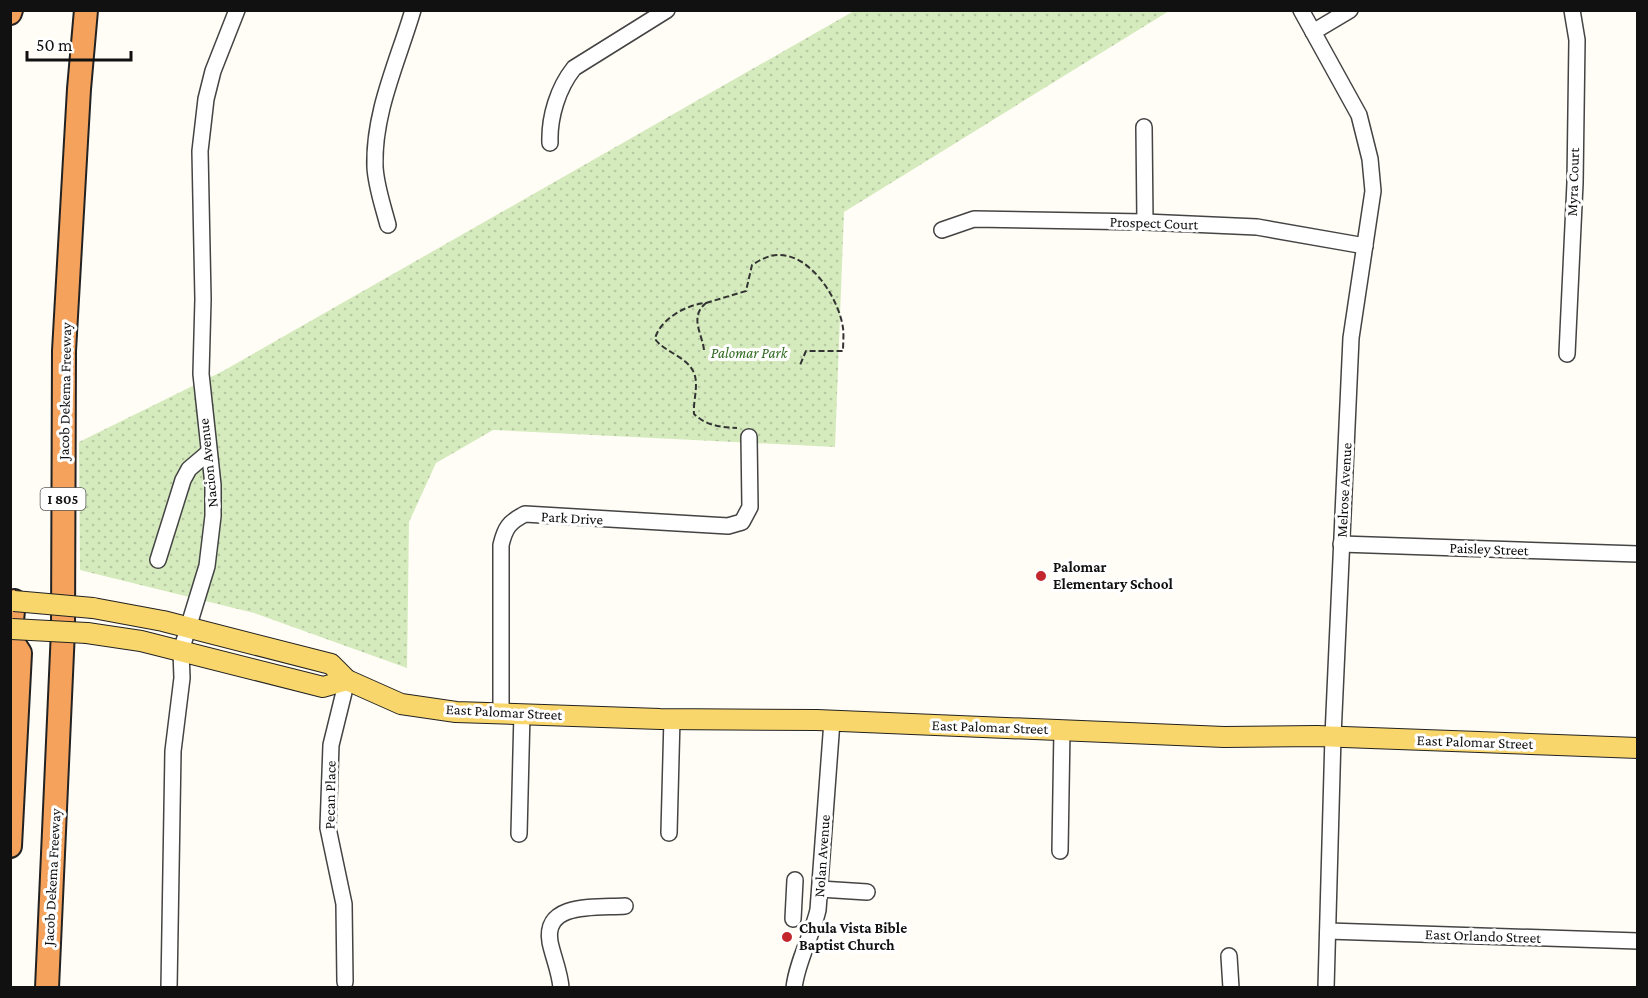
<svg xmlns="http://www.w3.org/2000/svg" width="1648" height="998" font-family="'Crimson Pro',serif">
  <defs>
    <pattern id="green-dots" width="8" height="8" patternUnits="userSpaceOnUse" patternTransform="scale(1.5)"><rect width="8" height="8" fill="#d5ebbd"/><path d="M2 2h.1M6 6h.1" fill="none" stroke="#b6c8a1" stroke-width="1.8" stroke-linecap="round"/></pattern>
  </defs>
  <rect width="100%" height="100%" fill="#fffdf5"/>
  <path fill="url(#green-dots)" d="M854,11H1169L844,212L835,447L493,430L436,463L409,522L407,668L254,613L80,570L79,442L223,371Z"/>
  <g fill="none" stroke-linecap="round" stroke-linejoin="round">
    <defs>
      <g id="minor">
        <path d="M1301,10L1359,115L1370,159L1373,191L1351,338L1333,736L1326,988"/>
        <path d="M1313,32L1350,10"/>
        <path d="M1144,127L1145,222"/>
        <path d="M550,143C549,117 558,88 574,68L667,10"/>
        <path d="M388,225C383,206 376,186 375,167C373,113 398,61 413,10"/>
        <path d="M942,230L974,219L1145,222L1257,227L1365,246"/>
        <path d="M1567,354L1575,183L1577,40L1572,10"/>
        <path d="M1341,544L1638,554"/>
        <path d="M158,560L183,480L189,469L209,452"/>
        <path d="M501,713V545C505,528 509,522 525,514L728,526L742,522L750,507L749,437"/>
        <path d="M669,833L672,718"/>
        <path d="M519,834L522,713"/>
        <path d="M1060,851L1062,730"/>
        <path d="M820,889L867,892"/>
        <path d="M793,919L795,880"/>
        <path d="M1328,931L1638,941"/>
        <path d="M1229,956L1231,988"/>
        <path d="M345,982L344,904L328,828L331,745L347,680"/>
        <path d="M169,988L173,751L182,678L181,651L207,566L213,516V485L201,374L203,299L200,151L206,99L213,71L237,10"/>
        <path d="M561,988C560,972 553,957 550,942C543,901 599,908 625,906"/>
        <path d="M794,988C797,961 812,936 818,910L832,721"/>
      </g>
      <g id="major">
        <path d="M93,608L163,621L331,664L347,680L401,704L456,712L660,719L817,720L1224,737L1317,736L1638,748"/>
        <path d="M87,633L141,641L323,687L347,680"/>
      </g>
      <g id="highway">
        <path d="M10,13L11,10"/>
        <path d="M10,640L14,601"/>
        <path d="M10,846L20,653L11,639"/>
        <path d="M47,988L63,630L64,351L79,89L86,10"/>
      </g>
    </defs>
    <use href="#minor" stroke="#444" stroke-width="18"/>
    <use href="#major" stroke="#222" stroke-width="22"/>
    <use href="#highway" stroke="#222" stroke-width="26"/>
    <g stroke="#333" stroke-width="2" stroke-dasharray="6 3" stroke-linecap="butt">
      <path d="M706,303L746,291L752,265C760,260 769,255 778,255C811,254 839,299 843,328C844,335 843,344 843,351H806L800,365"/>
      <path d="M704,350C702,333 689,317 706,303C687,304 659,320 655,339C665,353 690,357 695,376C698,388 693,402 694,414C707,426 720,427 737,428"/>
    </g>
    <use href="#minor" stroke="#fff" stroke-width="15"/>
    <use href="#major" stroke="#f9d66b" stroke-width="20"/>
    <use href="#highway" stroke="#f5a25d" stroke-width="22"/>
    <defs>
      <g id="major-bridge">
        <path d="M14,601L93,608"/>
        <path d="M12,629L87,633"/>
      </g>
    </defs>
    <use href="#major-bridge" stroke="#222" stroke-width="22" stroke-linecap="butt"/>
    <use href="#major-bridge" stroke="#f9d66b" stroke-width="20"/>
  </g>
  <g fill="#c4262e" stroke="#fff" stroke-width="2">
    <circle cx="1041" cy="576" r="6"/>
    <circle cx="787" cy="937" r="6"/>
  </g>
  <g text-anchor="middle" dominant-baseline="central" stroke-width="6" stroke-linejoin="round" paint-order="stroke">
    <rect fill="#fff" stroke="#585858" stroke-width="1.5" x="40.5" y="488" width="45" height="22" rx="4.5"/>
    <g font-size="14" font-weight="bold" fill="#111">
      <text x="63" y="499">I 805</text>
    </g>
    <g font-size="15" fill="#111" stroke="#fff">
      <text transform="translate(1573 182) rotate(-88)">Myra Court</text>
      <text transform="translate(1154 223) rotate(2)">Prospect Court</text>
      <text transform="translate(65 391) rotate(-89)">Jacob Dekema Freeway</text>
      <text transform="translate(208 463) rotate(-96)">Nacion Avenue</text>
      <text transform="translate(1344 490) rotate(-87)">Melrose Avenue</text>
      <text transform="translate(572 518) rotate(3)">Park Drive</text>
      <text transform="translate(1489 549) rotate(2)">Paisley Street</text>
      <text transform="translate(504 712) rotate(3)">East Palomar Street</text>
      <text transform="translate(990 727) rotate(2)">East Palomar Street</text>
      <text transform="translate(1475 742) rotate(2)">East Palomar Street</text>
      <text transform="translate(330 795) rotate(-89)">Pecan Place</text>
      <text transform="translate(822 856) rotate(-86)">Nolan Avenue</text>
      <text transform="translate(52 877) rotate(-87)">Jacob Dekema Freeway</text>
      <text transform="translate(1483 936) rotate(2)">East Orlando Street</text>
    </g>
    <g font-size="15" font-style="italic" fill="#2f6b1f" stroke="#fff">
      <text x="749" y="353">Palomar Park</text>
    </g>
    <g font-size="15" font-weight="bold" fill="#111" stroke="#fff" text-anchor="start">
      <text x="1053" y="567">Palomar<tspan x="1053" dy="17">Elementary School</tspan></text>
      <text x="799" y="928">Chula Vista Bible<tspan x="799" dy="17">Baptist Church</tspan></text>
    </g>
  </g>
  <rect width="1648" height="998" fill="none" stroke="#111111" stroke-width="24"/>
  <path d="M27 51v9h104v-9" fill="none" stroke="#111111" stroke-width="3"/>
  <text x="36" y="51" font-size="18" fill="#111111" stroke="#ffffff" stroke-width="4.5" paint-order="stroke">50 m</text>
</svg>
